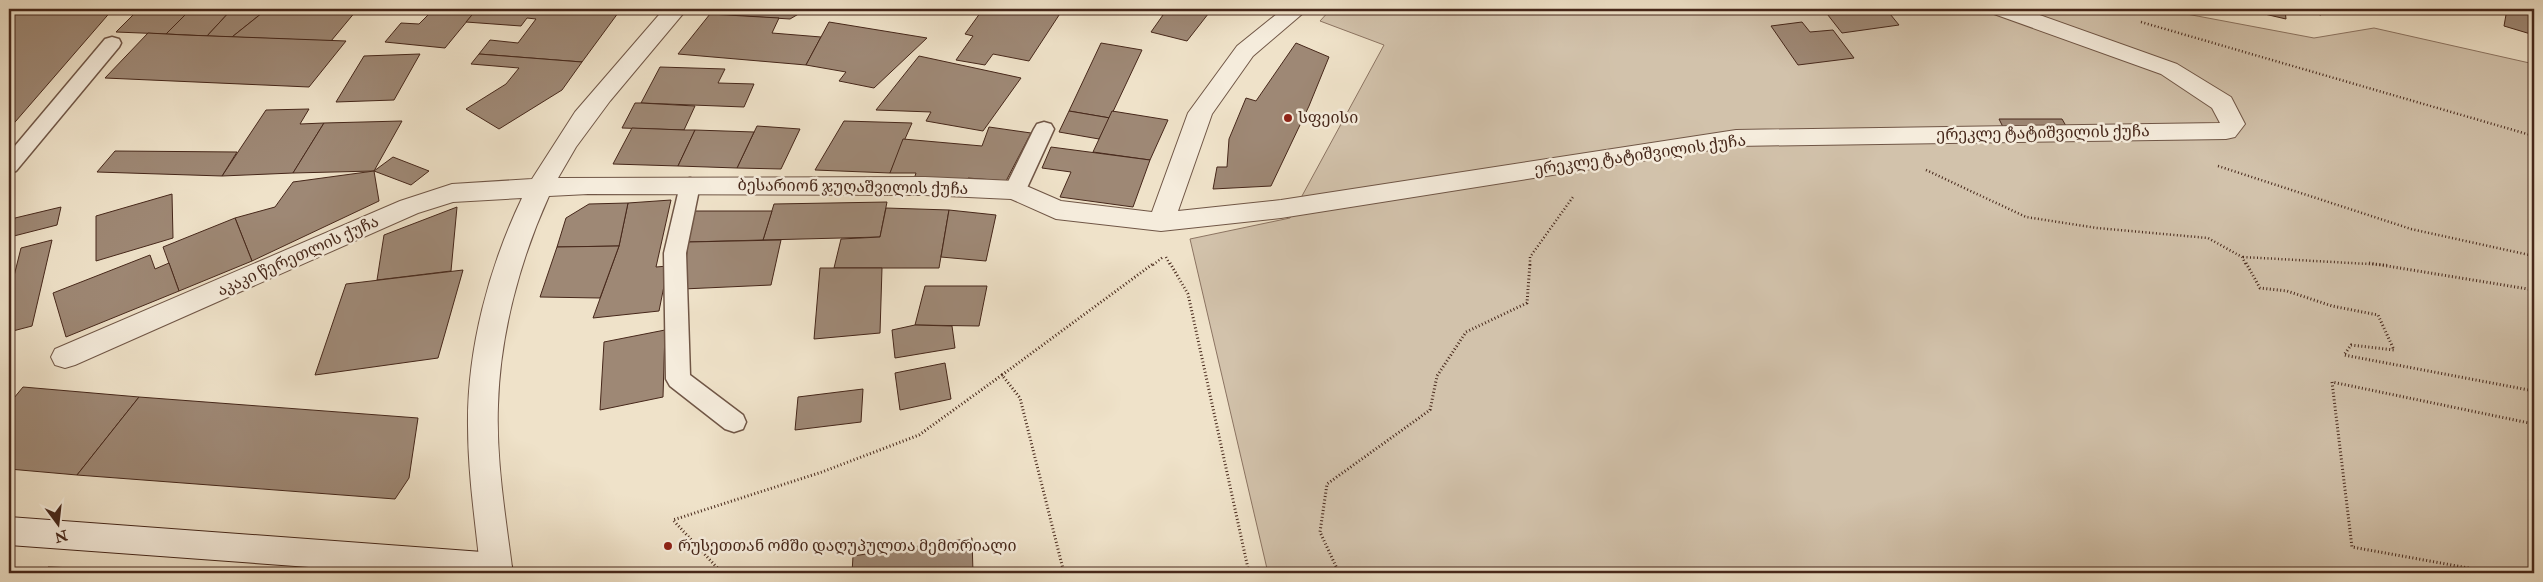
<svg xmlns="http://www.w3.org/2000/svg" width="2543" height="582" font-family="'IM FELL Double Pica','Noto Serif Georgian',serif">
  <rect width="100%" height="100%" fill="#efe2c9"/>
  <filter id="stains"><feTurbulence type="fractalNoise" baseFrequency=".004" numOctaves="4"/><feColorMatrix values="0 0 0 0 .2 0 0 0 0 .09 0 0 0 0 .02 0 0 0 .5 -.17"/></filter>
  <radialGradient id="worn" r=".72"><stop offset=".6" stop-color="#630" stop-opacity="0"/><stop offset="1" stop-color="#630" stop-opacity=".3"/></radialGradient>
  <path fill="#d2c2ab" stroke="#8c7462" d="M1331,9H2160L2314,38L2374,28L2534,64V573H1268L1190,239L1290,218L1384,45L1320,21Z"/>
  <g fill="#9e8875" stroke="#46271a">
    <path d="M18,9H113L9,129V19Z"/>
    <path d="M139,9H191L166,34L116,32Z"/>
    <path d="M191,9H232L207,36L166,34Z"/>
    <path d="M232,9H267L232,37L207,36Z"/>
    <path d="M267,9H318L356,11L331,41L232,37Z"/>
    <path d="M423,9H477L445,48L385,42L401,23L419,24L433,10Z"/>
    <path d="M477,9H621L582,62L479,54L490,40L518,43L536,19L527,18L521,26L466,22Z"/>
    <path d="M720,9H807L790,19L710,14Z"/>
    <path d="M983,9H1063L1029,61L993,54L985,65L956,60L973,36L965,34Z"/>
    <path d="M1139,9H1212L1187,41L1151,32L1163,15Z"/>
    <path d="M1834,9H1886L1899,25L1842,33L1824,10Z"/>
    <path d="M2243,9H2285L2286,19Z"/>
    <path d="M2294,9H2320L2321,15Z"/>
    <path d="M2507,9L2534,15V35L2504,26Z"/>
    <path d="M710,14L779,18L772,33L821,37L806,65L678,54Z"/>
    <path d="M829,22L927,38L874,88L839,81L846,72L806,65Z"/>
    <path d="M1802,22L1810,32L1833,30L1854,58L1798,65L1771,26Z"/>
    <path d="M148,33L185,35L346,41L309,87L105,78Z"/>
    <path d="M1101,43L1142,50L1110,118L1069,111Z"/>
    <path d="M1296,43L1329,57L1309,106L1271,186L1213,189L1217,167H1227L1229,139L1246,98L1256,101Z"/>
    <path d="M420,54L394,100L336,102L364,56Z"/>
    <path d="M479,54L582,62L562,90L499,129L466,109L506,84L519,68L471,64Z"/>
    <path d="M919,56L1021,78L983,131L926,121L931,112L876,110Z"/>
    <path d="M660,67L725,69L718,83L754,84L744,107L641,103Z"/>
    <path d="M635,103H641L695,106L684,130L622,128Z"/>
    <path d="M309,109L300,124L324,123L293,173L222,176L266,110Z"/>
    <path d="M1069,111L1110,118L1099,139L1059,132Z"/>
    <path d="M1112,111L1168,120L1150,160L1093,152Z"/>
    <path d="M1999,119H2062L2069,131H2005Z"/>
    <path d="M402,121L374,171L293,173L324,123Z"/>
    <path d="M844,121L912,123L890,173L815,170Z"/>
    <path d="M757,126L800,129L781,169L737,168Z"/>
    <path d="M989,127L1031,133L1006,181L968,178L966,183L914,179L916,173H890L903,139L982,146Z"/>
    <path d="M632,128L684,130H695L678,166L613,164Z"/>
    <path d="M695,130L754,132L737,168L678,166Z"/>
    <path d="M1051,147L1150,160L1133,207L1060,197L1071,172L1042,168Z"/>
    <path d="M115,151L237,152L222,176L97,172Z"/>
    <path d="M393,157L429,171L411,185L374,171Z"/>
    <path d="M374,171L379,201L252,261L235,218L275,207L293,182Z"/>
    <path d="M172,194L173,238L96,261V216Z"/>
    <path d="M671,200L656,267L668,266L659,311L593,318L619,246L628,203Z"/>
    <path d="M887,202L880,237L763,240L774,204Z"/>
    <path d="M628,203L619,246L557,247L566,218L589,204Z"/>
    <path d="M61,207L57,225L10,237L15,218Z"/>
    <path d="M457,207L451,271L377,280L384,235Z"/>
    <path d="M886,208L949,210L939,268H834L841,239L880,237Z"/>
    <path d="M949,210L996,215L986,261L941,257Z"/>
    <path d="M693,211H772L763,240L688,242Z"/>
    <path d="M235,218L252,261L179,291L163,247Z"/>
    <path d="M52,240L32,326L9,332V296L21,248Z"/>
    <path d="M781,240L771,285L683,289L688,242Z"/>
    <path d="M619,246L600,298L540,297L557,247Z"/>
    <path d="M150,255L155,269L169,263L179,291L66,337L53,293Z"/>
    <path d="M820,268H882L880,333L814,339Z"/>
    <path d="M463,270L438,358L315,375L346,284Z"/>
    <path d="M925,286H987L979,326L915,325Z"/>
    <path d="M915,325L952,326L955,348L895,358L892,330Z"/>
    <path d="M665,330L663,397L600,410L604,342Z"/>
    <path d="M945,363L951,399L900,410L895,373Z"/>
    <path d="M23,387L139,397L77,475L9,469V404Z"/>
    <path d="M863,389L861,422L795,430L798,397Z"/>
    <path d="M139,397L418,418L409,478L395,499L77,475Z"/>
    <path d="M972,538L973,573H852L853,556Z"/>
    <path d="M48,567L106,569L103,573H43Z"/>
  </g>
  <g fill="none" stroke-linecap="round" stroke-linejoin="round">
    <defs>
      <g id="lane">
        <path d="M112,37L119,39L121,43L119,47L16,171L9,173V153L105,39Z"/>
        <path d="M1044,122L1051,124L1054,129L1026,190L1022,195L1015,197L1008,195L1004,190L1034,129L1037,124Z"/>
        <path d="M690,178L697,180L700,185L686,253L690,375L743,415L746,422L743,429L734,432L725,429L670,386L666,379L664,253L680,185L683,180Z"/>
      </g>
      <path id="street" d="M664,9H687L610,101L576,147L558,178L925,177L1015,181L1061,201L1152,212L1188,113L1237,46L1283,9H1308L1253,56L1212,114L1178,211L1281,200L1736,130L2220,123L2212,108L2161,74L1994,14L1991,9H2023L2177,64L2231,97L2245,124L2235,137L2226,139L1736,146L1281,218L1161,231L1056,219L1011,199L925,195L588,194L549,196C520,260 500,334 498,405C496,459 505,513 512,567L509,573H483L480,567C475,520 468,473 468,426C467,349 489,267 522,198L453,202L418,213L75,365L65,368L55,365L51,357L55,349L400,201L452,184L532,179L575,112Z"/>
      <path id="secondary" d="M9,517L496,553L507,557L515,573H391L9,545Z"/>
    </defs>
    <use href="#lane" stroke="#705646" stroke-width="3"/>
    <use href="#street" stroke="#705646" stroke-width="2"/>
    <use href="#secondary" stroke="#46271a" stroke-width="2"/>
    <g stroke="#46271a" stroke-width="2.5" stroke-dasharray="1 2.5" stroke-linecap="butt">
      <path d="M2141,22L2534,136"/>
      <path d="M2218,166L2411,229L2534,256"/>
      <path d="M1926,170L2026,217L2097,228L2208,238L2242,257L2246,265"/>
      <path d="M1166,257L1170,265"/>
      <path d="M2243,257L2387,265"/>
      <path d="M1153,265L1163,257"/>
      <path d="M1530,265V257L1573,197"/>
    </g>
    <g stroke="#46271a" stroke-width="3" stroke-dasharray="1 2.5" stroke-linecap="butt">
      <path d="M1170,263L1188,294L1249,573"/>
      <path d="M2246,263L2260,288L2287,291L2332,306L2378,315L2394,350L2351,345L2344,355L2534,391"/>
      <path d="M2369,263L2534,290"/>
      <path d="M1002,375L1154,263"/>
      <path d="M722,573L673,520L822,472L919,435L1002,375L1020,398L1064,573"/>
      <path d="M1339,573L1320,532L1327,484L1430,410L1437,376L1466,332L1527,303L1530,263"/>
      <path d="M2496,573L2352,547L2332,382L2534,424"/>
    </g>
    <use href="#lane" fill="#f5ecdc" fill-rule="evenodd"/>
    <use href="#street" fill="#f5ecdc" fill-rule="evenodd"/>
    <use href="#secondary" fill="#f5ecdc" fill-rule="evenodd"/>
  </g>
  <g fill="#8f2418" stroke="#f5ecdc" stroke-width="2">
    <circle cx="1288" cy="118" r="5"/>
    <circle cx="668" cy="546" r="5"/>
  </g>
  <g text-anchor="middle" dominant-baseline="central" stroke-width="5" stroke-linejoin="round" paint-order="stroke">
    <g font-size="16" fill="#46271a" stroke="#f5ecdc" text-anchor="start">
      <text x="1298" y="118">სფეისი</text>
      <text x="678" y="546">რუსეთთან ომში დაღუპულთა მემორიალი</text>
    </g>
    <g font-size="16" fill="#46271a" stroke="#f5ecdc">
      <text transform="translate(2043 133) rotate(-1)">ერეკლე ტატიშვილის ქუჩა</text>
      <text transform="translate(1640 155) rotate(-8)">ერეკლე ტატიშვილის ქუჩა</text>
      <text transform="translate(853 187) rotate(1)">ბესარიონ ჯუღაშვილის ქუჩა</text>
      <text transform="translate(298 256) rotate(-24)">აკაკი წერეთლის ქუჩა</text>
    </g>
  </g>
  <rect width="2543" height="582" fill="none" stroke="#efe2c9" stroke-width="30"/>
  <rect x="10" y="10" width="2523" height="562" fill="none" stroke="#46271a" stroke-width="2.5"/>
  <rect x="15" y="15" width="2513" height="552" fill="none" stroke="#46271a"/>
  <g transform="translate(58 524) rotate(165)" stroke="#f5ecdc" stroke-width="4" paint-order="stroke">
  <path d="M0-4L9 19L0 12L-9 19Z" fill="#46271a"/>
  <text y="-8" font-size="14" font-weight="bold" text-anchor="middle" fill="#46271a">N</text>
  </g>
  <rect width="100%" height="100%" filter="url(#stains)"/>
  <rect width="100%" height="100%" fill="url(#worn)"/>
</svg>
